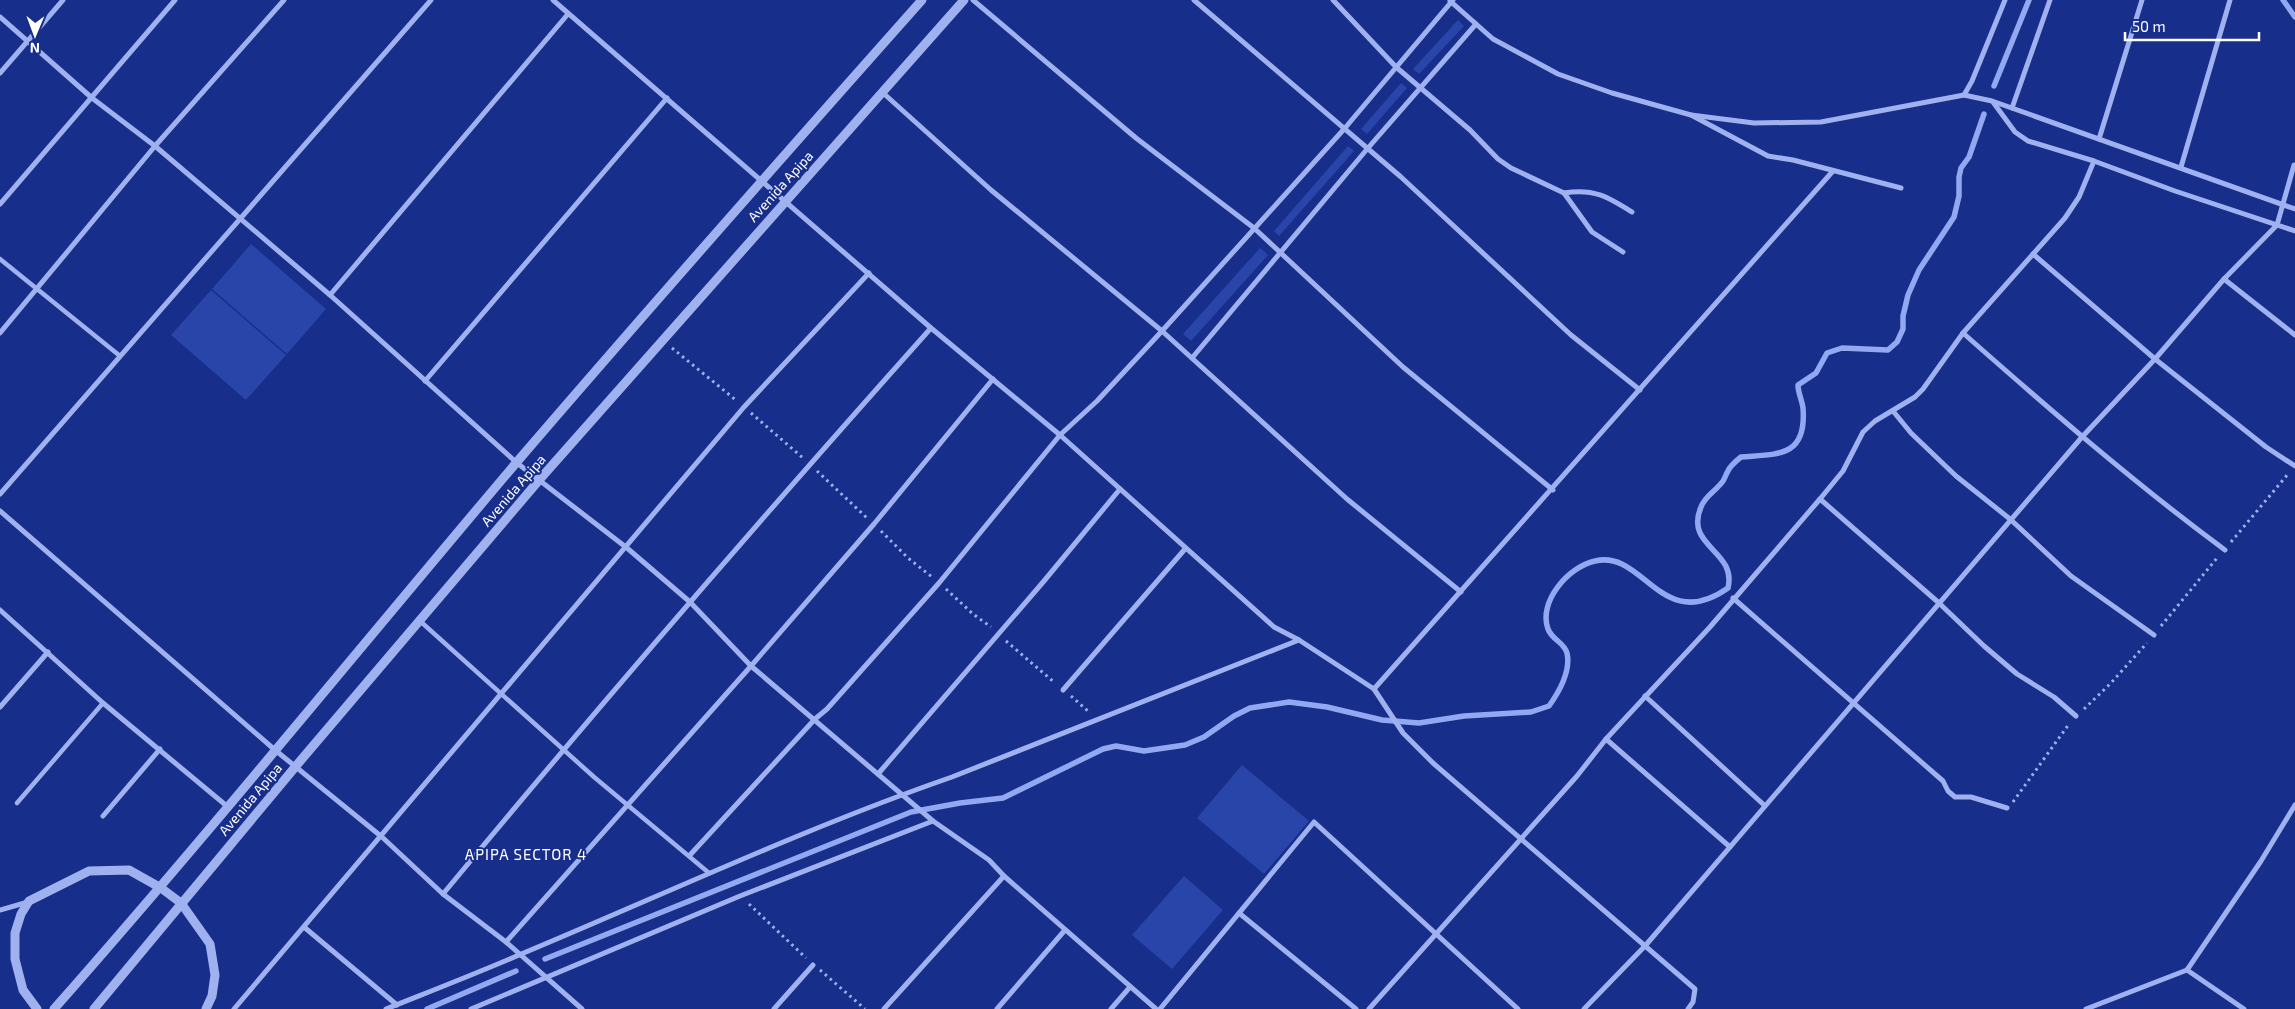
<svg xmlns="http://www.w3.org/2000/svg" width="2295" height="1009" font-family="'Exo 2',sans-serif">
  <rect width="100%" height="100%" fill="#172e8b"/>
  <g fill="#2945a9">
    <path d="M1458,20L1464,26L1419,74L1413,69Z"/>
    <path d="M1401,83L1407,88L1367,134L1361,129Z"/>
    <path d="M1348,146L1354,151L1279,236L1274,231Z"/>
    <path d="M251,244L326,309L287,354L212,289Z"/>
    <path d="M1260,248L1268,255L1191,341L1183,334Z"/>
    <path d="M211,290L286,355L246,400L171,335Z"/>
    <path d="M1242,765L1309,821L1264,874L1197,818Z"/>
    <path d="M1184,876L1223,910L1172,969L1132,935Z"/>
  </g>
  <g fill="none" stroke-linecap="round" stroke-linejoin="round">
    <g stroke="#92a8f1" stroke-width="5.5">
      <path d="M2283,0L2295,17"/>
      <path d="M1994,86L2029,0"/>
      <path d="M545,959L911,812L960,803L1003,798L1103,749L1116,746L1144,751L1185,745L1204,737L1234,716L1250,708L1289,702L1327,707L1382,720L1419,723L1464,716L1531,712L1549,706C1559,692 1571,671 1567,653C1564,642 1552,640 1548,629C1538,602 1568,567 1595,561C1644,549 1661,635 1728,588C1737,550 1684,547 1701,507C1705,496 1716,491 1723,481C1725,478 1726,474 1728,471C1730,466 1736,461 1741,457C1777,454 1807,458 1803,408C1802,400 1798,393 1798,385L1816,373L1827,353L1842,348L1888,350L1897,342L1903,329V316L1908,295L1919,270L1954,217L1959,196V177L1961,168L1969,157L1984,114"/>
      <path d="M427,1009L516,971"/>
    </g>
    <g stroke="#a0b1ef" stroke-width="3" stroke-dasharray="2.5 4" stroke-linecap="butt">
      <path d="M672,348L737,401"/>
      <path d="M751,413L803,458"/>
      <path d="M817,471L867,518"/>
      <path d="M881,531L908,558L932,577"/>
      <path d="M2231,542L2288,474"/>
      <path d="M946,589L973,614L991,627"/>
      <path d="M2161,626L2217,558"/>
      <path d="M1006,641L1055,683"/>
      <path d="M1071,696L1089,712"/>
      <path d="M2084,709L2110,684L2147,643"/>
      <path d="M2013,802L2069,724"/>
      <path d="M749,904L806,958"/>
      <path d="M820,970L865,1009"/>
    </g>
    <g stroke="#a0b1ef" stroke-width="4.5">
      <path d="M0,259L120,356"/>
      <path d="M420,621L594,777L709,873"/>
      <path d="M17,803L103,703"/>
    </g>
    <g stroke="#a0b1ef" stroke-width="5">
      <path d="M553,0L931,328L1060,435L1274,627L1299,640L1374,689L1403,733L1433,763L1695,989L1693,1002L1688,1009"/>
      <path d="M973,0L1136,138L1254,228L1403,367L1553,490"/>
      <path d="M1194,0L1401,177L1571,335L1640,390"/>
      <path d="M1333,0L1396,67L1470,130L1498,159L1511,168L1564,193L1592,232L1623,252"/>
      <path d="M1450,1L1493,39L1558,74L1612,93L1691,115L1768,156L1793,160L1901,188"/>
      <path d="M0,17L92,98L155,146L330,295L517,463L627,548L690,602L751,666L933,821L989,860L1004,876L1156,1009"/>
      <path d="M0,73L63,0"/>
      <path d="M882,92L991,190L1162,331L1347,499L1461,592"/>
      <path d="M1964,95L1972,81L2005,0"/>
      <path d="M1993,102L2015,132L2028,141L2094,161L2175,191L2295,231"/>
      <path d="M2012,108L2050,0"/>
      <path d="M1691,115L1754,123L1821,122L1964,95L1992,101L2295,209"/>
      <path d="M2099,139L2142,0"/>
      <path d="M2181,167L2230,0"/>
      <path d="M1564,193C1594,188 1608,197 1632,212"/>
      <path d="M0,204L175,0"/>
      <path d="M2033,254L2155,359L2266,447L2295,466"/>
      <path d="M2224,279L2295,335"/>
      <path d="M330,295L568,14"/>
      <path d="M0,333L155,146L284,0"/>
      <path d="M1963,333C2048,408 2133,482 2225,550"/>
      <path d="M1192,358L1368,148L1476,24"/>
      <path d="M425,381L667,98"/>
      <path d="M1893,411L1911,433L1956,476L2010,519L2071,576L2154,635"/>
      <path d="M0,494L431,0"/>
      <path d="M1820,499L1939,603L1984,646L2017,674L2054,697L2076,716"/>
      <path d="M0,511L275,750L382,837L443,894L506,942L582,1009"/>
      <path d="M1733,598L1943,781L1948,791L1955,797H1971L2007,808"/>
      <path d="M0,610L103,703L228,807"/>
      <path d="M1374,689L1833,171"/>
      <path d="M1063,690L1185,549"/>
      <path d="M1645,696L1764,805"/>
      <path d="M0,707L48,652"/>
      <path d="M1606,739L1730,847"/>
      <path d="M878,774L1044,581L1120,489"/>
      <path d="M103,816L160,749"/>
      <path d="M690,855L815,719L827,709L939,583L1060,435L1097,401L1162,331L1345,128L1453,0"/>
      <path d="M443,894C602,702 765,514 931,328"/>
      <path d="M0,910L28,902"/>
      <path d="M1239,913L1356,1009"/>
      <path d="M304,927L397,1005"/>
      <path d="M506,942L751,666L874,524L993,379"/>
      <path d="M2187,970L2244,1009"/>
      <path d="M234,1009L744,407L869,273"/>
      <path d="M386,1009C431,991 475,974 519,955C663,895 805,828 952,777L1299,640"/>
      <path d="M471,1009L740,896L933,821"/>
      <path d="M774,1009L813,965"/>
      <path d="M884,1009L1004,876"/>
      <path d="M997,1009L1065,930"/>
      <path d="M1111,1009L1130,987"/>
      <path d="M1160,1009L1314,822L1518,1009"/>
      <path d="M1369,1009L1577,776L1606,739L1710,627L1820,499L1843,471L1863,432L1875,421L1915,397L1923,389L1963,333L2065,218L2079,197L2094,161"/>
      <path d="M1584,1009L1645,946L2082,437L2155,359L2224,279L2277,225L2294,165"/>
      <path d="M2086,1009L2187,970L2261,861L2295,805"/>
    </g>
    <g stroke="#a0b1ef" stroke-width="9">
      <path d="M37,1009L23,990L15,959V933L21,914L29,901L89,871L129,870L161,888L181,903L210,944L215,975L212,996L206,1009"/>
      <path d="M54,1009C212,830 362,645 516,463C650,307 786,153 922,0"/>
      <path d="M94,1009L296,766L540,479L964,0"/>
    </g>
  </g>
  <g text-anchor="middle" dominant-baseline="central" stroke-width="4" stroke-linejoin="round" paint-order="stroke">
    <g font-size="14" fill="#fff" stroke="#172e8b">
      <text transform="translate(780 186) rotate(-48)">Avenida Apipa</text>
      <text transform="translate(513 490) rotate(-49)">Avenida Apipa</text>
      <text transform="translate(250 799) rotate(-50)">Avenida Apipa</text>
    </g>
    <g font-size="15" letter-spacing="1" fill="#fff" stroke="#172e8b">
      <text x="526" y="854">APIPA SECTOR 4</text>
    </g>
  </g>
  <g transform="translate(35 35) rotate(181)" stroke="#172e8b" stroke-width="4" paint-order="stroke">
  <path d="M0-4L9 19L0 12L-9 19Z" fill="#ffffff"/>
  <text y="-8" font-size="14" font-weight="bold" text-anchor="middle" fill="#ffffff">N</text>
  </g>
  <path d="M2125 32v8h134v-8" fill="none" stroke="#ffffff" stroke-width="2.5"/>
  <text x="2132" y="32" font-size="15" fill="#ffffff" stroke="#172e8b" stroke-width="4" paint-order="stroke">50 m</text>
</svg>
